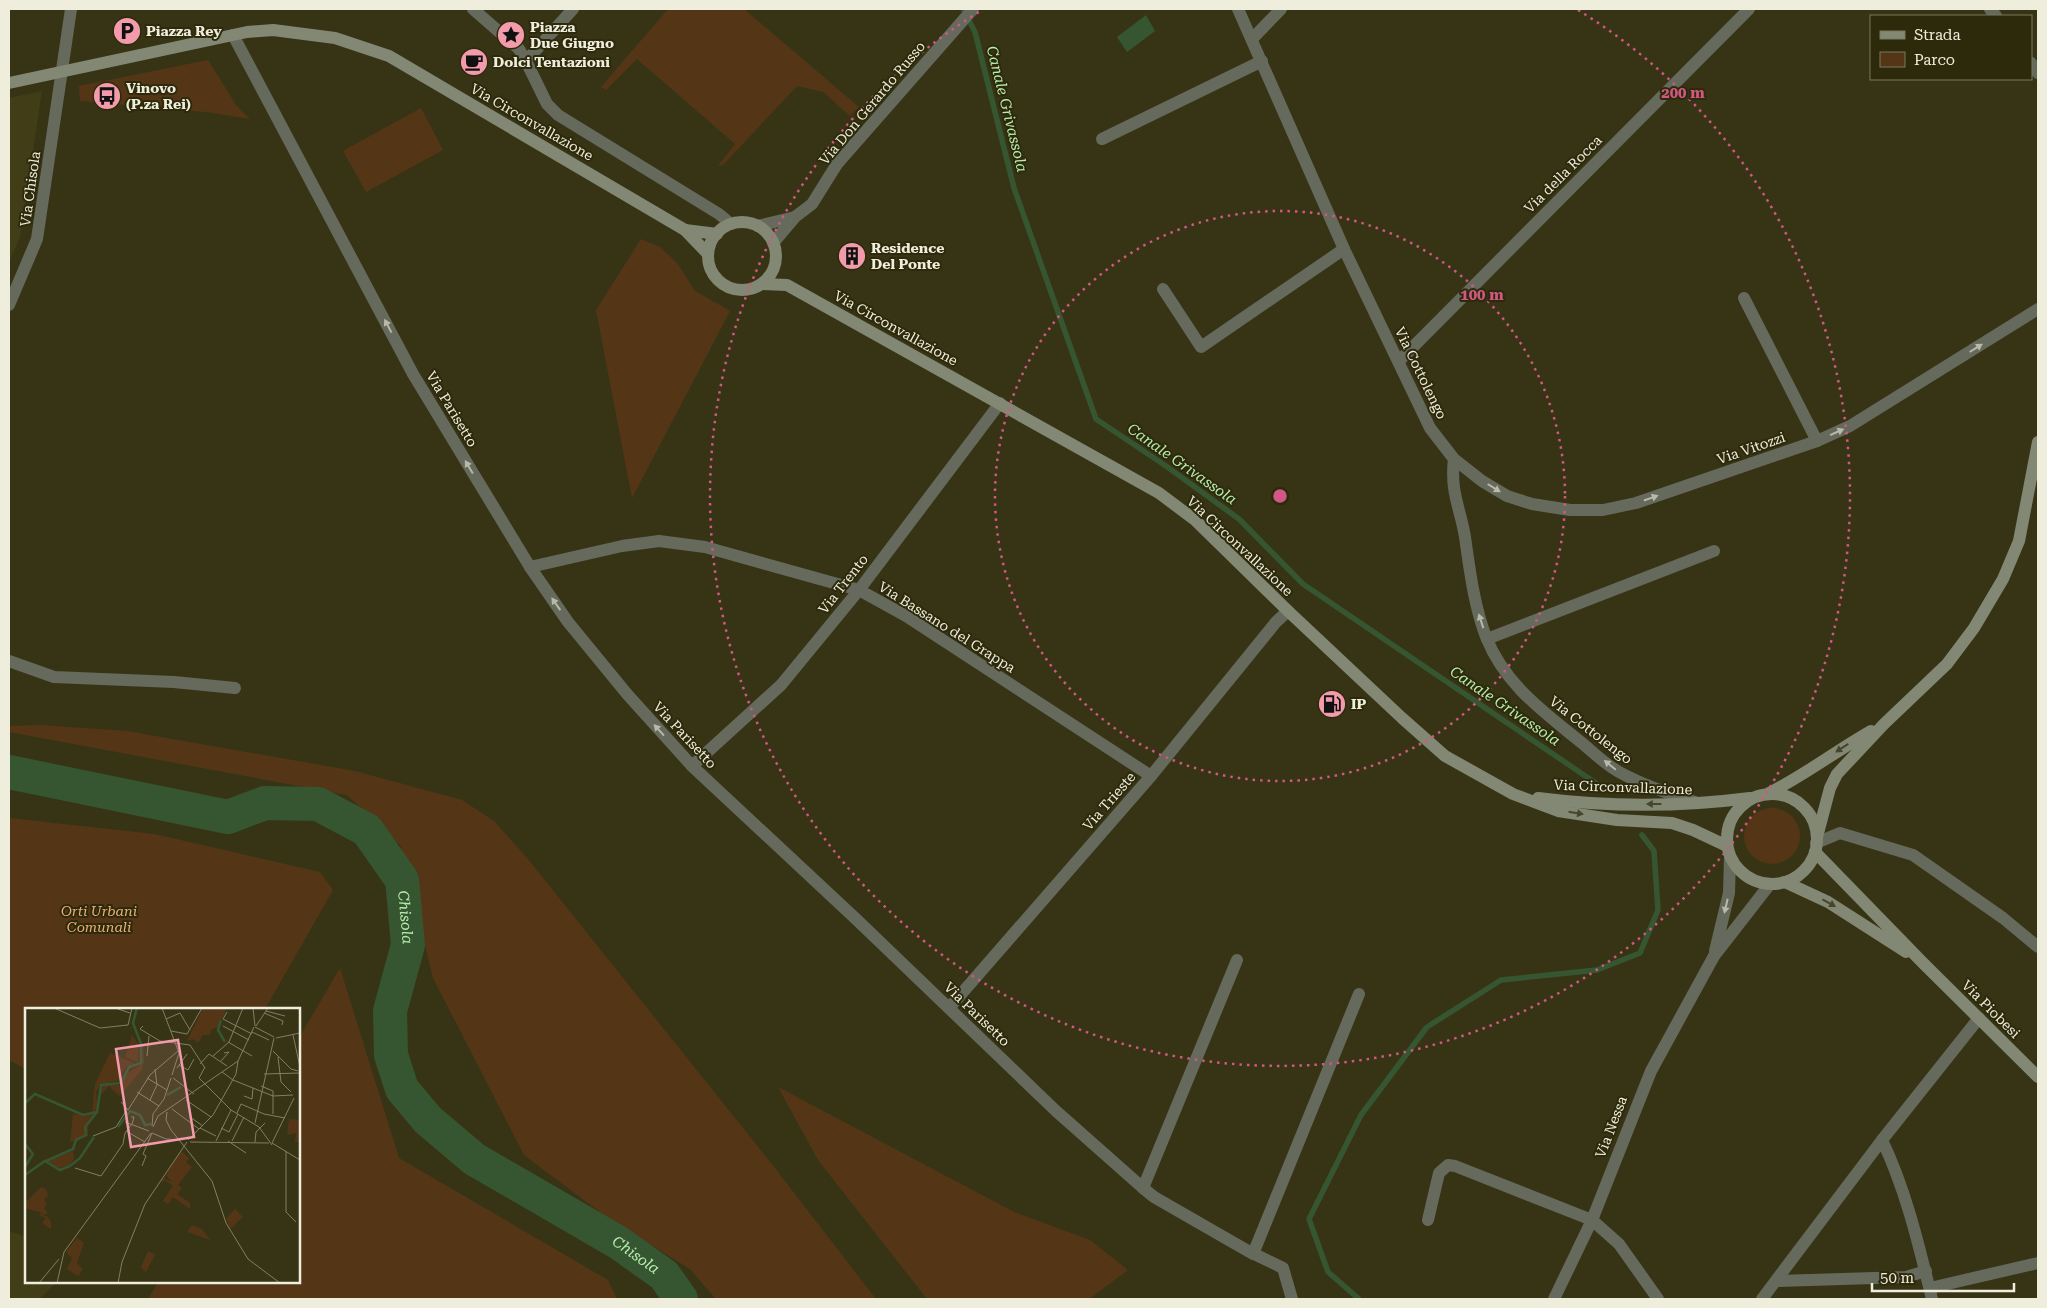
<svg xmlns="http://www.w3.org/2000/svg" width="2047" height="1308" font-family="'Roboto Serif',serif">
  <rect width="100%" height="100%" fill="#373416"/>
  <g fill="#413d17">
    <path d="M42,91L20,237L9,262V98Z"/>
    <path d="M9,1231L26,1237V1282H57L39,1299H9Z"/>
  </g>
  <g fill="#543617">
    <path d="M668,9H744L859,107L850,116L823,92L797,86L723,165L718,166L735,144L637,59L606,90L601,87Z"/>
    <path d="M208,60L236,105L250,119L206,112L80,101L79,86Z"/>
    <path d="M421,108L443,150L366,192L343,151Z"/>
    <path d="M641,239L660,247L677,263L695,291L730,311L632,498L596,310Z"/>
    <path d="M40,725L127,731L355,771L462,800L494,821L528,859L771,1163L876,1299H716L690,1269L609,1219L524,1155L433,978L401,846L347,795L9,732V726Z"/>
    <circle cx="1772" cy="836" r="28"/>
    <path d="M9,818L154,834L320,872L333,890L265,1009H26V1069L9,1060Z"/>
    <path d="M340,968L399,1158L608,1280L617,1299H148L158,1282H299V1038Z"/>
    <path d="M778,1087L1014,1212L1090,1240L1128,1270L1089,1299H927L818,1160Z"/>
  </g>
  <path fill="#365631" d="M1146,15L1155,31L1127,52L1117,37Z"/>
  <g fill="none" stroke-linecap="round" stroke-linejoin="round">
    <g stroke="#365631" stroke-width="5.5">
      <path d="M963,9L975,32L1014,188L1096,419L1166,466L1239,519L1303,584L1600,786"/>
      <path d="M1359,1299L1328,1272L1309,1219L1361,1115L1427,1027L1501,980L1597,970L1640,953L1658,910L1654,851L1642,835"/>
    </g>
    <path stroke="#365631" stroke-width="34" id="s1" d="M9,772L228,817L265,803L318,804L367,830L402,880L408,945L390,1011L391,1055L402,1089L428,1120L474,1159L619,1243L664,1275L681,1299"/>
    <g stroke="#666a5d" stroke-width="12">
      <path d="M473,9L519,49L526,61L547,104L558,115L719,214L731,224"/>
      <path d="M1238,9L1344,249L1430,428L1454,459L1482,481L1507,496L1532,504L1570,510H1603L1636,503L1817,441L1850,426L2038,309"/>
      <path d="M1990,9L1996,16"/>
      <path d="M233,35L413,374L530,567L568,622L627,694L692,766L856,919L1056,1111L1143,1188L1154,1197L1248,1251L1283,1268L1292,1299"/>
      <path d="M1252,39L1281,9"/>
      <path d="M526,61L573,9"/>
      <path d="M2031,63L2038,73"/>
      <path d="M1102,139L1262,61"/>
      <path d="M758,226L795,217"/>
      <path d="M773,243L795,217L812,204L837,164L973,9"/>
      <path d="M1163,289L1201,347L1344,249"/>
      <path d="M1744,298L1817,441"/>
      <path d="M9,305L37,239L71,9"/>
      <path d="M1399,361L1749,9"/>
      <path d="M1454,459C1450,492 1460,507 1465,537C1470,572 1474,605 1486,637C1505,685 1544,712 1582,743C1594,753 1607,766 1621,773C1645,786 1669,794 1695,802"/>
      <path d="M530,567L622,546L659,541L705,547L859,590L906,616L1151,776"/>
      <path d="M1487,639L1714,551"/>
      <path d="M9,661L54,677L174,682L235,688"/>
      <path d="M692,766L781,685L859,590L1000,403"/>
      <path d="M1816,843L1840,833L1913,855L2003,918L2038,947"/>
      <path d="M1715,951L1729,893L1730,857"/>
      <path d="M949,1008L1151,776L1276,622L1288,611"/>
      <path d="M1882,1140C1906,1190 1919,1246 1932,1299"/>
      <path d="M1143,1188L1237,960"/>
      <path d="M1428,1220L1439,1173L1448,1165L1455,1166L1592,1220L1619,1244L1658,1299"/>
      <path d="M1253,1254L1359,994"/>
      <path d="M1777,1281L1906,1277L1926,1271"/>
      <path d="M1930,1288L2038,1263"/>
      <path d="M1554,1299L1592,1220L1651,1071L1714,956L1770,884"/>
      <path d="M1762,1299L1882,1140L1979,1018"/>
    </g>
    <g stroke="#828874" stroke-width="12">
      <path d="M9,83L247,32L273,30L335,38L389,56L685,230L708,254"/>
      <circle cx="742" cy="256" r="34"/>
      <path d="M685,230L717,234"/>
      <path d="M762,284L787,285L1159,493L1195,520L1288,611L1402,718L1445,756L1513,794L1558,811L1617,820L1672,823L1693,830L1727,846"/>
      <path d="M1769,793C1805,775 1836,751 1871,731"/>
      <circle cx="1772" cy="839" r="45"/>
      <path d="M1538,798C1608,807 1680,807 1750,798"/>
      <path d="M1817,837L1830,788L1837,774L1884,724L1947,664L1974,628L2003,579L2019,541L2038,442"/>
      <path d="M1815,852L1923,963L2038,1077"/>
      <path d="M1785,882L1828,902L1906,952"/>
    </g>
  </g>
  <defs><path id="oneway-solid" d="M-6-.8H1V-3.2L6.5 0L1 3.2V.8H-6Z" transform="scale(1.25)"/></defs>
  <g fill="#b8b9a9">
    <use href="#oneway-solid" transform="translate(388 326) rotate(-118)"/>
    <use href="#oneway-solid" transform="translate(1976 348) rotate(-32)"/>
    <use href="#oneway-solid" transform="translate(1837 432) rotate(-24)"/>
    <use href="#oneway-solid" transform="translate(469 467) rotate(-121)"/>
    <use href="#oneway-solid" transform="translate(1494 488) rotate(32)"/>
    <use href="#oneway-solid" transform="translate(1651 498) rotate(-19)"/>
    <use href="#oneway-solid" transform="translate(556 604) rotate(-125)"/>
    <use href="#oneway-solid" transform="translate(1481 621) rotate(-108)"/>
    <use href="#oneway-solid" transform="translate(659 730) rotate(-132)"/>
    <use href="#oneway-solid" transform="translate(1610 765) rotate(-141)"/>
    <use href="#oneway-solid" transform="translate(1726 906) rotate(103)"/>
  </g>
  <g fill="#46462b">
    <use href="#oneway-solid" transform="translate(1842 748) rotate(147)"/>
    <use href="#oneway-solid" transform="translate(1654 804) rotate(-180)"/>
    <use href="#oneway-solid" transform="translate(1576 813) rotate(9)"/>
    <use href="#oneway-solid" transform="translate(1829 903) rotate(29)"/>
  </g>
  <g fill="none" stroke="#d05882" stroke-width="2.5" stroke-dasharray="2.5 5">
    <circle cx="1280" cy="496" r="285"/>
    <path d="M1578 10A570 570 0 1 1 982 10"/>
  </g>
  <defs>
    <symbol id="parking-disc" viewBox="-11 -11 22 22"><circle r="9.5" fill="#f39aab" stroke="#2d2a0c"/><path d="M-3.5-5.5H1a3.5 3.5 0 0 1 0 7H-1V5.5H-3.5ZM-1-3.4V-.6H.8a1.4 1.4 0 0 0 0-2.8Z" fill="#111"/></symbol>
    <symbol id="sight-disc" viewBox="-11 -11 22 22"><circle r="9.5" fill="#f39aab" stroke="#2d2a0c"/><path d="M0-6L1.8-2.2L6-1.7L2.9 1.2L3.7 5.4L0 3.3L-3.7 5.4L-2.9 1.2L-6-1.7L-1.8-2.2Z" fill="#111"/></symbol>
    <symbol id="cafe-disc" viewBox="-11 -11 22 22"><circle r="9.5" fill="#f39aab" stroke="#2d2a0c"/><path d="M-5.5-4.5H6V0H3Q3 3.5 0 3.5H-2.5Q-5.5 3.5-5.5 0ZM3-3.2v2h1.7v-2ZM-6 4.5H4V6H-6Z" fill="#111"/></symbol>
    <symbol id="bus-disc" viewBox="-11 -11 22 22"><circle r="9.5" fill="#f39aab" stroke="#2d2a0c"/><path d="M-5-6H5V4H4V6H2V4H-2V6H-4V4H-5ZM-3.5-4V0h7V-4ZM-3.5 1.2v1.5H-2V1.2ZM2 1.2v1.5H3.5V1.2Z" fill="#111"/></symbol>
    <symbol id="building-disc" viewBox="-11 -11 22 22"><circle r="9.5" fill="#f39aab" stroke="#2d2a0c"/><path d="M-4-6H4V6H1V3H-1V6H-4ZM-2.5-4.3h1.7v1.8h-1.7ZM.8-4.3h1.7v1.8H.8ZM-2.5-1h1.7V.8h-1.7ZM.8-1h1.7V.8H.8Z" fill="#111"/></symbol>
    <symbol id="fuel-disc" viewBox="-11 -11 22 22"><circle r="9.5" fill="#f39aab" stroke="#2d2a0c"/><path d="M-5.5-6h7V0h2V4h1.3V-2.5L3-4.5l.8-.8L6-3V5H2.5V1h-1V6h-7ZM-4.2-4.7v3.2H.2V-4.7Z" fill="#111"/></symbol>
  </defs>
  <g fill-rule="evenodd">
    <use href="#parking-disc" x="111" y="15" width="32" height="32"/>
    <use href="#sight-disc" x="495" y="19" width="32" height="32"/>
    <use href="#cafe-disc" x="458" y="46" width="32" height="32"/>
    <use href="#bus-disc" x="91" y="80" width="32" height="32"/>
    <use href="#building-disc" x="836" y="240" width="32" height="32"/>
    <use href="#fuel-disc" x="1316" y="688" width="32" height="32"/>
  </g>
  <g text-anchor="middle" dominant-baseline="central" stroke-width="4" stroke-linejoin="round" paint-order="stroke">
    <g font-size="14" font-weight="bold" fill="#efeddc" stroke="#2d2a0c" text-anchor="start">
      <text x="530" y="27">Piazza<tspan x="530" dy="16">Due Giugno</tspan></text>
      <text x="146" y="31">Piazza Rey</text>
      <text x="493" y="62">Dolci Tentazioni</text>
      <text x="126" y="88">Vinovo<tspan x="126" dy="16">(P.za Rei)</tspan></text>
      <text x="871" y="248">Residence<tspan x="871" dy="16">Del Ponte</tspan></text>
      <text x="1351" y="704">IP</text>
    </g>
    <g font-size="14" fill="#efeddc" stroke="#2d2a0c">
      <text transform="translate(872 103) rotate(-50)">Via Don Gerardo Russo</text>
      <text transform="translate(532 122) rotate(30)">Via Circonvallazione</text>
      <text transform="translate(1563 174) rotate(-45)">Via della Rocca</text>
      <text transform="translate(30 189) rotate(-82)">Via Chisola</text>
      <text transform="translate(896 328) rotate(29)">Via Circonvallazione</text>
      <text transform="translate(1421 373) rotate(64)">Via Cottolengo</text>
      <text transform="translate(452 409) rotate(59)">Via Parisetto</text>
      <text transform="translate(1751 448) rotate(-19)">Via Vitozzi</text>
      <text transform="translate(1240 546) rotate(43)">Via Circonvallazione</text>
      <text transform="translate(843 584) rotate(-52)">Via Trento</text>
      <text transform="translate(947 627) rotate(32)">Via Bassano del Grappa</text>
      <text transform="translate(1591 730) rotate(38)">Via Cottolengo</text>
      <text transform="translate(685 735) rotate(47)">Via Parisetto</text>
      <text transform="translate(1623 787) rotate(2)">Via Circonvallazione</text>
      <text transform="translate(1109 801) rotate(-49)">Via Trieste</text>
      <text transform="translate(1991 1009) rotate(45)">Via Piobesi</text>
      <text transform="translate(977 1014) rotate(44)">Via Parisetto</text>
      <text transform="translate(1611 1127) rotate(-69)">Via Nessa</text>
    </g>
    <g font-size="14" font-style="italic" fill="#edb178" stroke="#2d2a0c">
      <text x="99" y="911">Orti Urbani<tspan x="99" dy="16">Comunali</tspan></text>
    </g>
    <g font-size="15" font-style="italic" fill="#b6ecad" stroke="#2d2a0c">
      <text transform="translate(1007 109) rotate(76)">Canale Grivassola</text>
      <text transform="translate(1182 464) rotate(35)">Canale Grivassola</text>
      <text transform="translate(1505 706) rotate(34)">Canale Grivassola</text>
      <text stroke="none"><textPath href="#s1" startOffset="470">Chisola</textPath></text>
      <text stroke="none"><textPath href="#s1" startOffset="935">Chisola</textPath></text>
    </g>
  </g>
  <g transform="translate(25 1008)">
    <rect width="275" height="275" fill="#373416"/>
    <path d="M178,0H202L193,19L187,21L184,27H178L173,35L168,31L162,33ZM107,27L114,37L113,54L100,49ZM119,36V54L116,63L94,88L84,78L74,89L78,77H95L102,65L116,57ZM85,45L110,55L101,59L93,73L75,76L71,85L73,100L67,105L70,76ZM71,105L63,118V128L45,134L48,106L61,108ZM264,111L275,112V134H270L271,125L262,127ZM48,143L49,151L44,157L34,160L23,153ZM156,143L164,150L161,154L167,159L153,177L157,180L152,186L165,195V201L148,189L143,196L138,193L148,178L140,172L136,175L138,170L147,174L141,167ZM16,179L21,181L23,188L19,191L22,196L19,200L23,205L17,207L22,208L26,214V221L17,215L21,210L14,207L17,205L0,200V195ZM210,201L218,209L205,221L201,211ZM167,217L177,221L185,232L162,224ZM52,230L59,235L52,255L58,261L53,268L42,261L47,250L41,244ZM123,243L130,247L121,264L116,259Z" fill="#543617"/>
    <path fill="none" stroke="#365631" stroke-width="2.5" d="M196,12L193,22L200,34M142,87L156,79M0,95L10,86L58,107L72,104L76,77L96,75L104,59L116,55V36L108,15L112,0M93,119L105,103L115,107L120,117L126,116M0,136L8,146L0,159M21,153L48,141L51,132L61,127L60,119L72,104M0,167L20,153L35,162L45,158L55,150L69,129"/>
    <path fill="none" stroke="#817e65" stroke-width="1" d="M29,0L75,20L103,17L107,0M90,0L105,5M137,0L154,45L147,67M228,0L230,18M241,3L260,8M202,4L198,11L227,26M239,5L258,13L257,17M141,11L155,5L165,22M118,18L115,21L135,33L165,37L180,60M198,18L224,32M231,18L243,0M230,19L249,29M146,23L162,26L177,0M227,24L244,32M268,27L275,59M251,30L275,25M203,34L227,48M248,43L266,61L273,63M122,48L124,28M188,48L204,34L218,0M253,49L256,74L266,84M196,53L204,44L199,45M175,56L184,46L202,58M154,57L163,62L169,51M180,59L174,70L206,102L234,119L247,137M152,60L162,46M197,64L208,72L248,88L268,87M239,66L275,65M122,70L142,82M148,70L169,86M236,78L248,83V106M112,84L134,98M219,88L227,91L228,80M125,92L132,77L130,61M161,92L186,109M96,94L103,102L125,67L153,43M147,101L174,121M142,104L141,112L146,122L187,173L201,215L223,251L255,275M212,105L216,96L239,106L260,110M165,109L178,118M100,114L124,123M230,115L249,30M127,118L128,106L139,91L146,70M128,119L133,108L213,53L229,19M175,120L191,128M196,120L204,124L213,106M101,123L120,134M127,125L141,131L155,132M68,128L91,119L101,103M163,132L188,107L211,66L213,53M191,133L206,102M203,133L221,145M207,133L219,109M165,134L244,135M230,134L231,124L240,115M247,135L269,90M247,135L275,152M261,143V204L271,214M117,158L121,148L118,146L127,125M50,160L76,168L98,136L100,125L107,116L109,109H106M14,275L34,251M32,275L39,244L126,125M93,275L97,254L120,196L162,134"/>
    <path fill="#f39aab" fill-opacity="0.15" stroke="#f39aab" stroke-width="2.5" d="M153,32L169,129L106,139L91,41Z"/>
    <rect width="275" height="275" fill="none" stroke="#efeddc" stroke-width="2.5"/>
  </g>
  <circle cx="1280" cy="496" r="8" fill="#d05882" stroke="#2d2a0c" stroke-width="2.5"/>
  <g font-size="15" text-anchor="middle" font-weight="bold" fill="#d05882" stroke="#2d2a0c" stroke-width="4" stroke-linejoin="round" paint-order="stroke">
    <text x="1683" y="98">200 m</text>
    <text x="1482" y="300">100 m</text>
  </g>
  <rect width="2047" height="1308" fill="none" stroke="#efeddc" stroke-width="20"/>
  <rect x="1870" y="15" width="162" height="65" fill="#2d2a0c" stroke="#7b785f"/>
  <rect x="1880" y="31" width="25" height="8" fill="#828874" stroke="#7b785f"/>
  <text x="1914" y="40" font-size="15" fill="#efeddc">Strada</text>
  <rect x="1880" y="52" width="25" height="15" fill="#543617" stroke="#7b785f"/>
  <text x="1914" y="65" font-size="15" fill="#efeddc">Parco</text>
  <path d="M1872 1283v8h142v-8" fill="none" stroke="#efeddc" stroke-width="2.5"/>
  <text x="1880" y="1283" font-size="15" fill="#efeddc" stroke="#2d2a0c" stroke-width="4" paint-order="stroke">50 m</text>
</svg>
